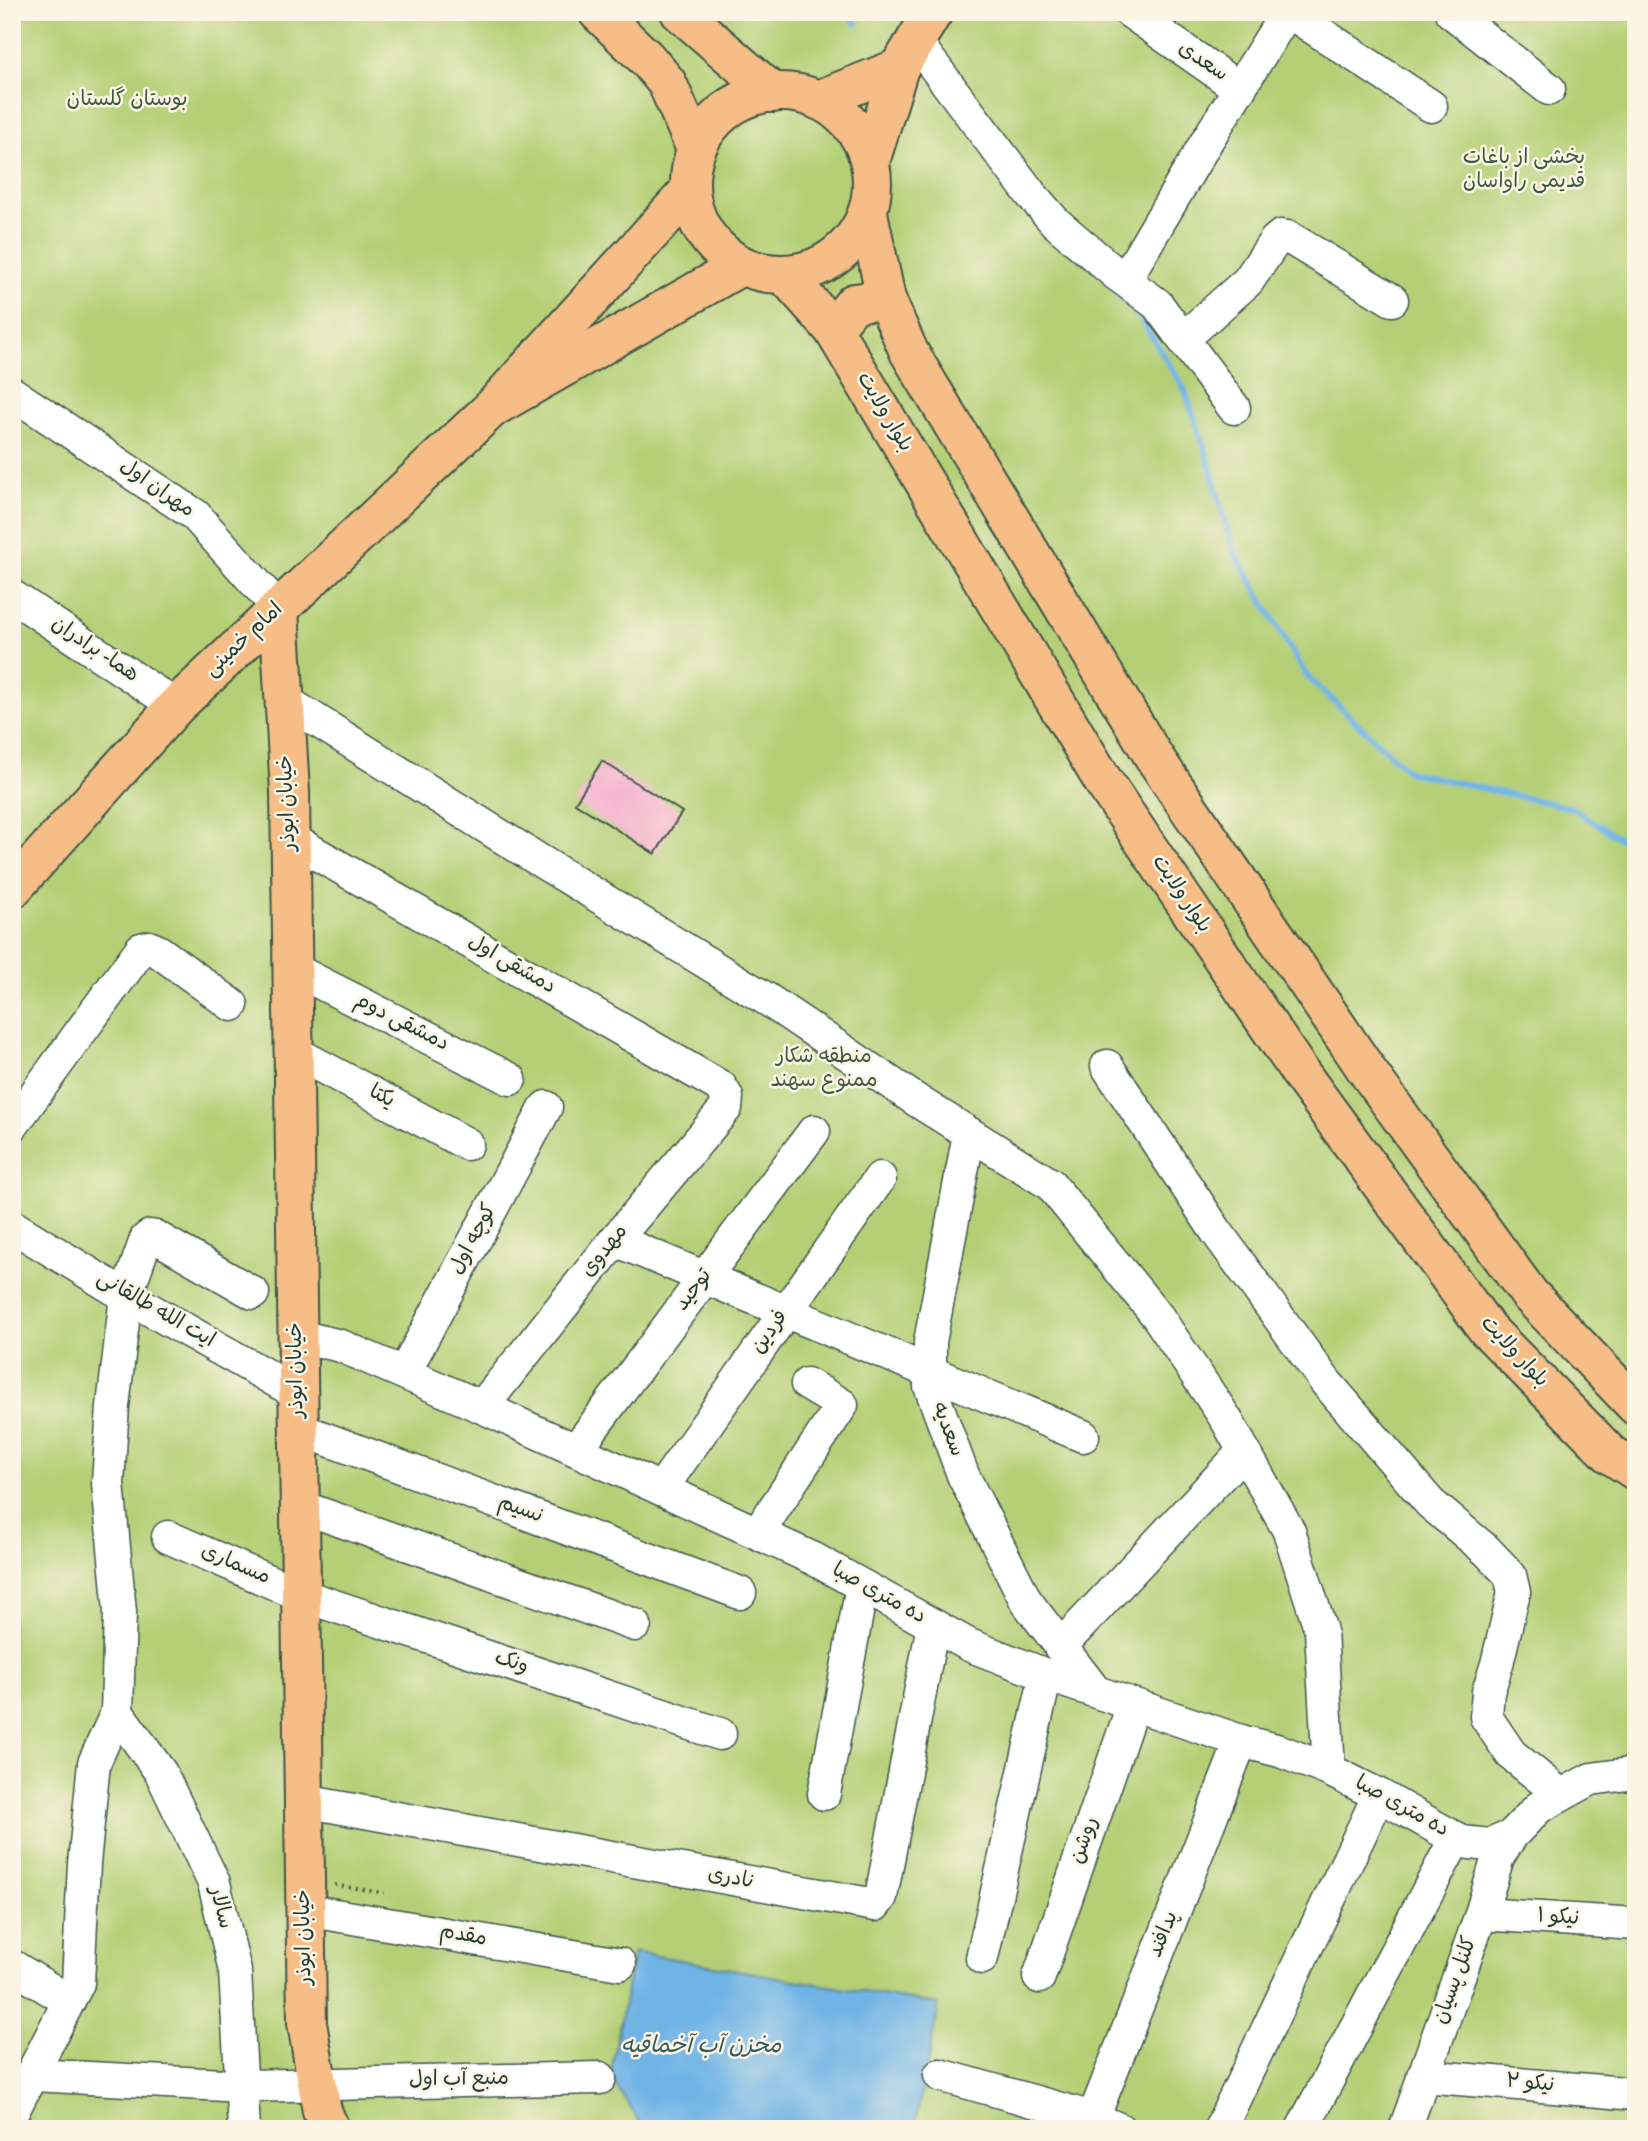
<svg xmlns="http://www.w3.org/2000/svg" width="1648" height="2141" font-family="'Gochi Hand','Playpen Sans Arabic',sans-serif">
  <rect width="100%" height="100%" fill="#fcf5e5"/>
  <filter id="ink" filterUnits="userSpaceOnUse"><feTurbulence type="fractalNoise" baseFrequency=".0143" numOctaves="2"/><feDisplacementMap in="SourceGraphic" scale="14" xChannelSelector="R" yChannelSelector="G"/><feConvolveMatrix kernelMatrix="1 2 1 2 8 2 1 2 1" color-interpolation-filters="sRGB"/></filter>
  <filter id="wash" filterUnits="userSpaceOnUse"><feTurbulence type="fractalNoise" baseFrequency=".00686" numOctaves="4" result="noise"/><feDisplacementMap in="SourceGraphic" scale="28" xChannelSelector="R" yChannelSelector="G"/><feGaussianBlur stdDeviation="1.57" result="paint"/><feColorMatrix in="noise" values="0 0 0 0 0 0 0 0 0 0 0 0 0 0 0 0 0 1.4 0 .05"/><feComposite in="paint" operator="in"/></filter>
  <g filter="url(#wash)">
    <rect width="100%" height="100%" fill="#ecdfbd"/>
    <rect fill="#b4cf75" stroke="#6a8654" stroke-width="2" x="12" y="12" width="1624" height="2117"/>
    <path fill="#70b4e6" stroke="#48788d" stroke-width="2" d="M634,1952L939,2005L914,2129H644L610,2076Z"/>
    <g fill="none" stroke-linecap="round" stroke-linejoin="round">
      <g stroke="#70b4e6" stroke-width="6">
        <path d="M844,12L857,24"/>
        <path d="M1118,294L1137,313L1184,388L1205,449L1233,550L1306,675L1409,772L1572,808L1636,849"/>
      </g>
    </g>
    <g id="blocks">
      <path fill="#f3abcb" d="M602,761L682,812L655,854L575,803Z"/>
    </g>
  </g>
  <g filter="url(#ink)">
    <use href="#blocks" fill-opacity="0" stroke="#3e5549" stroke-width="2"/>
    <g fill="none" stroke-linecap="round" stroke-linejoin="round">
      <defs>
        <g id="minor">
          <path d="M1130,12L1240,89"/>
          <path d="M1289,12L1431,106"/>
          <path d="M1451,12L1549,89"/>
          <path d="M915,41L1030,193L1055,222L1116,274L1157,304L1234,408"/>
          <path d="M1125,280L1208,139L1287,12"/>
          <path d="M1184,338L1248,281L1275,241L1281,236L1288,237L1392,300"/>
          <path d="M12,393L195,515L279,609"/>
          <path d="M12,596L176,706"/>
          <path d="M284,700L542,862L768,1000L919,1102L1050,1184L1158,1317L1226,1419L1289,1531L1321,1631L1329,1770"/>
          <path d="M291,839L721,1087L727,1097L726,1108L615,1240L482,1407"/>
          <path d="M293,969L510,1079"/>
          <path d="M294,1052L467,1144"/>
          <path d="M1107,1066L1216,1231L1325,1381L1430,1503L1487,1551L1510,1575L1514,1592L1497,1664L1488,1692L1486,1717L1511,1754L1561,1795"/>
          <path d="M12,1126L141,949L149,947L158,951L232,1005"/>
          <path d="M969,1134L930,1342V1386L963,1475L1026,1601L1095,1691"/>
          <path d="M12,1226L126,1296L299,1394"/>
          <path d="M615,1240L1083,1436"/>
          <path d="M298,1336L341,1346L482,1407L814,1559L969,1645L1046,1675L1241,1741L1280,1751L1329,1770L1379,1795L1462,1842L1490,1845L1511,1836L1538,1808L1591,1779L1636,1773"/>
          <path d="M404,1373L546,1107"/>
          <path d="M299,1429L740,1593"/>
          <path d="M576,1450L814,1131"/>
          <path d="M661,1489L880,1178"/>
          <path d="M299,1506L635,1625"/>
          <path d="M758,1533L842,1405L807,1384"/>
          <path d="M168,1537L301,1595L720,1734"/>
          <path d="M1060,1647L1244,1451"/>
          <path d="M117,1712L161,1773L214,1883L235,1971L244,2129"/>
          <path d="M824,1794L862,1586"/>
          <path d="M304,1801L875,1905L881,1897L933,1625"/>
          <path d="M306,1910L620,1964"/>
          <path d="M1481,1914L1636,1924"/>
          <path d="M982,1958L1046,1675"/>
          <path d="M12,1966L69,2001"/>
          <path d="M1039,1977L1133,1705"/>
          <path d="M32,2075L243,2086L600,2078"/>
          <path d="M940,2075L1093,2118L1119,2129"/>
          <path d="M1423,2076L1636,2094"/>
          <path d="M12,2113L78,1983L84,1864L94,1763L117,1712L120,1612L108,1483L113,1406L126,1296L146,1239L150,1236L156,1237L253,1293"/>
          <path d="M1089,2129L1241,1741"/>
          <path d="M1220,2129L1379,1795"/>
          <path d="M1302,2129L1456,1838"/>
          <path d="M1405,2129L1481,1914L1498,1857L1511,1836"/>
        </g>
        <g id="major">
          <path d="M598,12L647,59L667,83L696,149"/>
          <path d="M680,12L773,93"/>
          <path d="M899,68L933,12"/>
          <circle cx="781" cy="183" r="91"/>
          <path d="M818,100L899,68L870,162"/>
          <path d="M689,191L492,408L741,266"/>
          <path d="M868,213L886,299L909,352L1154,757L1368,1072L1529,1294L1636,1406"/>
          <path d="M785,275L833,329L1103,781L1301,1074L1487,1329L1610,1454L1636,1471"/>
          <path d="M833,329L854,303L886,299"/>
          <path d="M279,609L290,792L307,2023L322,2111L330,2129"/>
          <path d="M12,889L176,706L492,408"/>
        </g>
      </defs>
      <use href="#minor" stroke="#3e5549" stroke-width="35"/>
      <use href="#major" stroke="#3e5549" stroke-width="42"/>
      <path stroke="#3e5549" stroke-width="3.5" stroke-dasharray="2 5" stroke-linecap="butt" d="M335,1885L384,1893"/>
      <use href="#minor" stroke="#fff" stroke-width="32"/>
      <use href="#major" stroke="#f6be86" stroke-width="38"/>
    </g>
  </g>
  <g text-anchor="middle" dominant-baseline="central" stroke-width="5" stroke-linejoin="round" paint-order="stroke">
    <g font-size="21" fill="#1f3d34" stroke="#fcf5e5">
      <text transform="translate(1202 63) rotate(34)">سعدی</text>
      <text transform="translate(883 413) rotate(59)">بلوار ولایت</text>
      <text transform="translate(156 490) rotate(35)">مهران اول</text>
      <text transform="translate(245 641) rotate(-43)">امام خمینی</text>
      <text transform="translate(94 651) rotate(34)">هما- برادران</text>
      <text transform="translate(289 803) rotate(-92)">خیابان ابوذر</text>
      <text transform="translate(1180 895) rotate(56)">بلوار ولایت</text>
      <text transform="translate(511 966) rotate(30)">دمشقی اول</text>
      <text transform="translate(401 1024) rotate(27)">دمشقی دوم</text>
      <text transform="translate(381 1098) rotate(28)">یکتا</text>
      <text transform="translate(475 1240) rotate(-62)">کوچه اول</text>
      <text transform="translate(606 1252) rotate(-51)">مهدوی</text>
      <text transform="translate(695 1291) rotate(-53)">توحید</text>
      <text transform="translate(155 1311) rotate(30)">ایت الله طالقانی</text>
      <text transform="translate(771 1333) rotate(-55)">فردین</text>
      <text transform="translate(1513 1353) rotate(47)">بلوار ولایت</text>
      <text transform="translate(298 1370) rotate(-91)">خیابان ابوذر</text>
      <text transform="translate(946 1430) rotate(69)">سعدیه</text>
      <text transform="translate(520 1511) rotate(20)">نسیم</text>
      <text transform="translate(235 1566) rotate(23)">مسماری</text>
      <text transform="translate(878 1595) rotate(29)">ده متری صبا</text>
      <text transform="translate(511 1664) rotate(18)">ونک</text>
      <text transform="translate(1401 1808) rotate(29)">ده متری صبا</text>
      <text transform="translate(1086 1841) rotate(-71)">روشن</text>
      <text transform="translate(731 1880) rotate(10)">نادری</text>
      <text transform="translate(219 1908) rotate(76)">سالار</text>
      <text transform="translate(1558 1919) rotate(4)">نیکو ۱</text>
      <text transform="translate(1165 1935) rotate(-68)">پدافند</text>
      <text transform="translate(306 1937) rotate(-91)">خیابان ابوذر</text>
      <text transform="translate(463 1937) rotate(10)">مقدم</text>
      <text transform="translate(1457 1981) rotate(-70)">کلنل پسیان</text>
      <text transform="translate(459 2081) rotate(-1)">منبع آب اول</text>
      <text transform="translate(1530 2085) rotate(5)">نیکو ۲</text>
    </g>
    <g font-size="21" fill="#3d5a41" stroke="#fcf5e5">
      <text x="127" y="101">بوستان گلستان</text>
      <text x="1524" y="159">بخشی از باغات<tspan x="1524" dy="24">قدیمی راواسان</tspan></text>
      <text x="824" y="1058">منطقه شکار<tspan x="824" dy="24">ممنوع سهند</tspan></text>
    </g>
    <g font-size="23" font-style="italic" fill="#335b60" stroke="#fcf5e5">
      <text x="701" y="2047">مخزن آب آخماقیه</text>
    </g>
  </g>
  <rect width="1648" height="2141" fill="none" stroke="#fcf5e5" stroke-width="42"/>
</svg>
